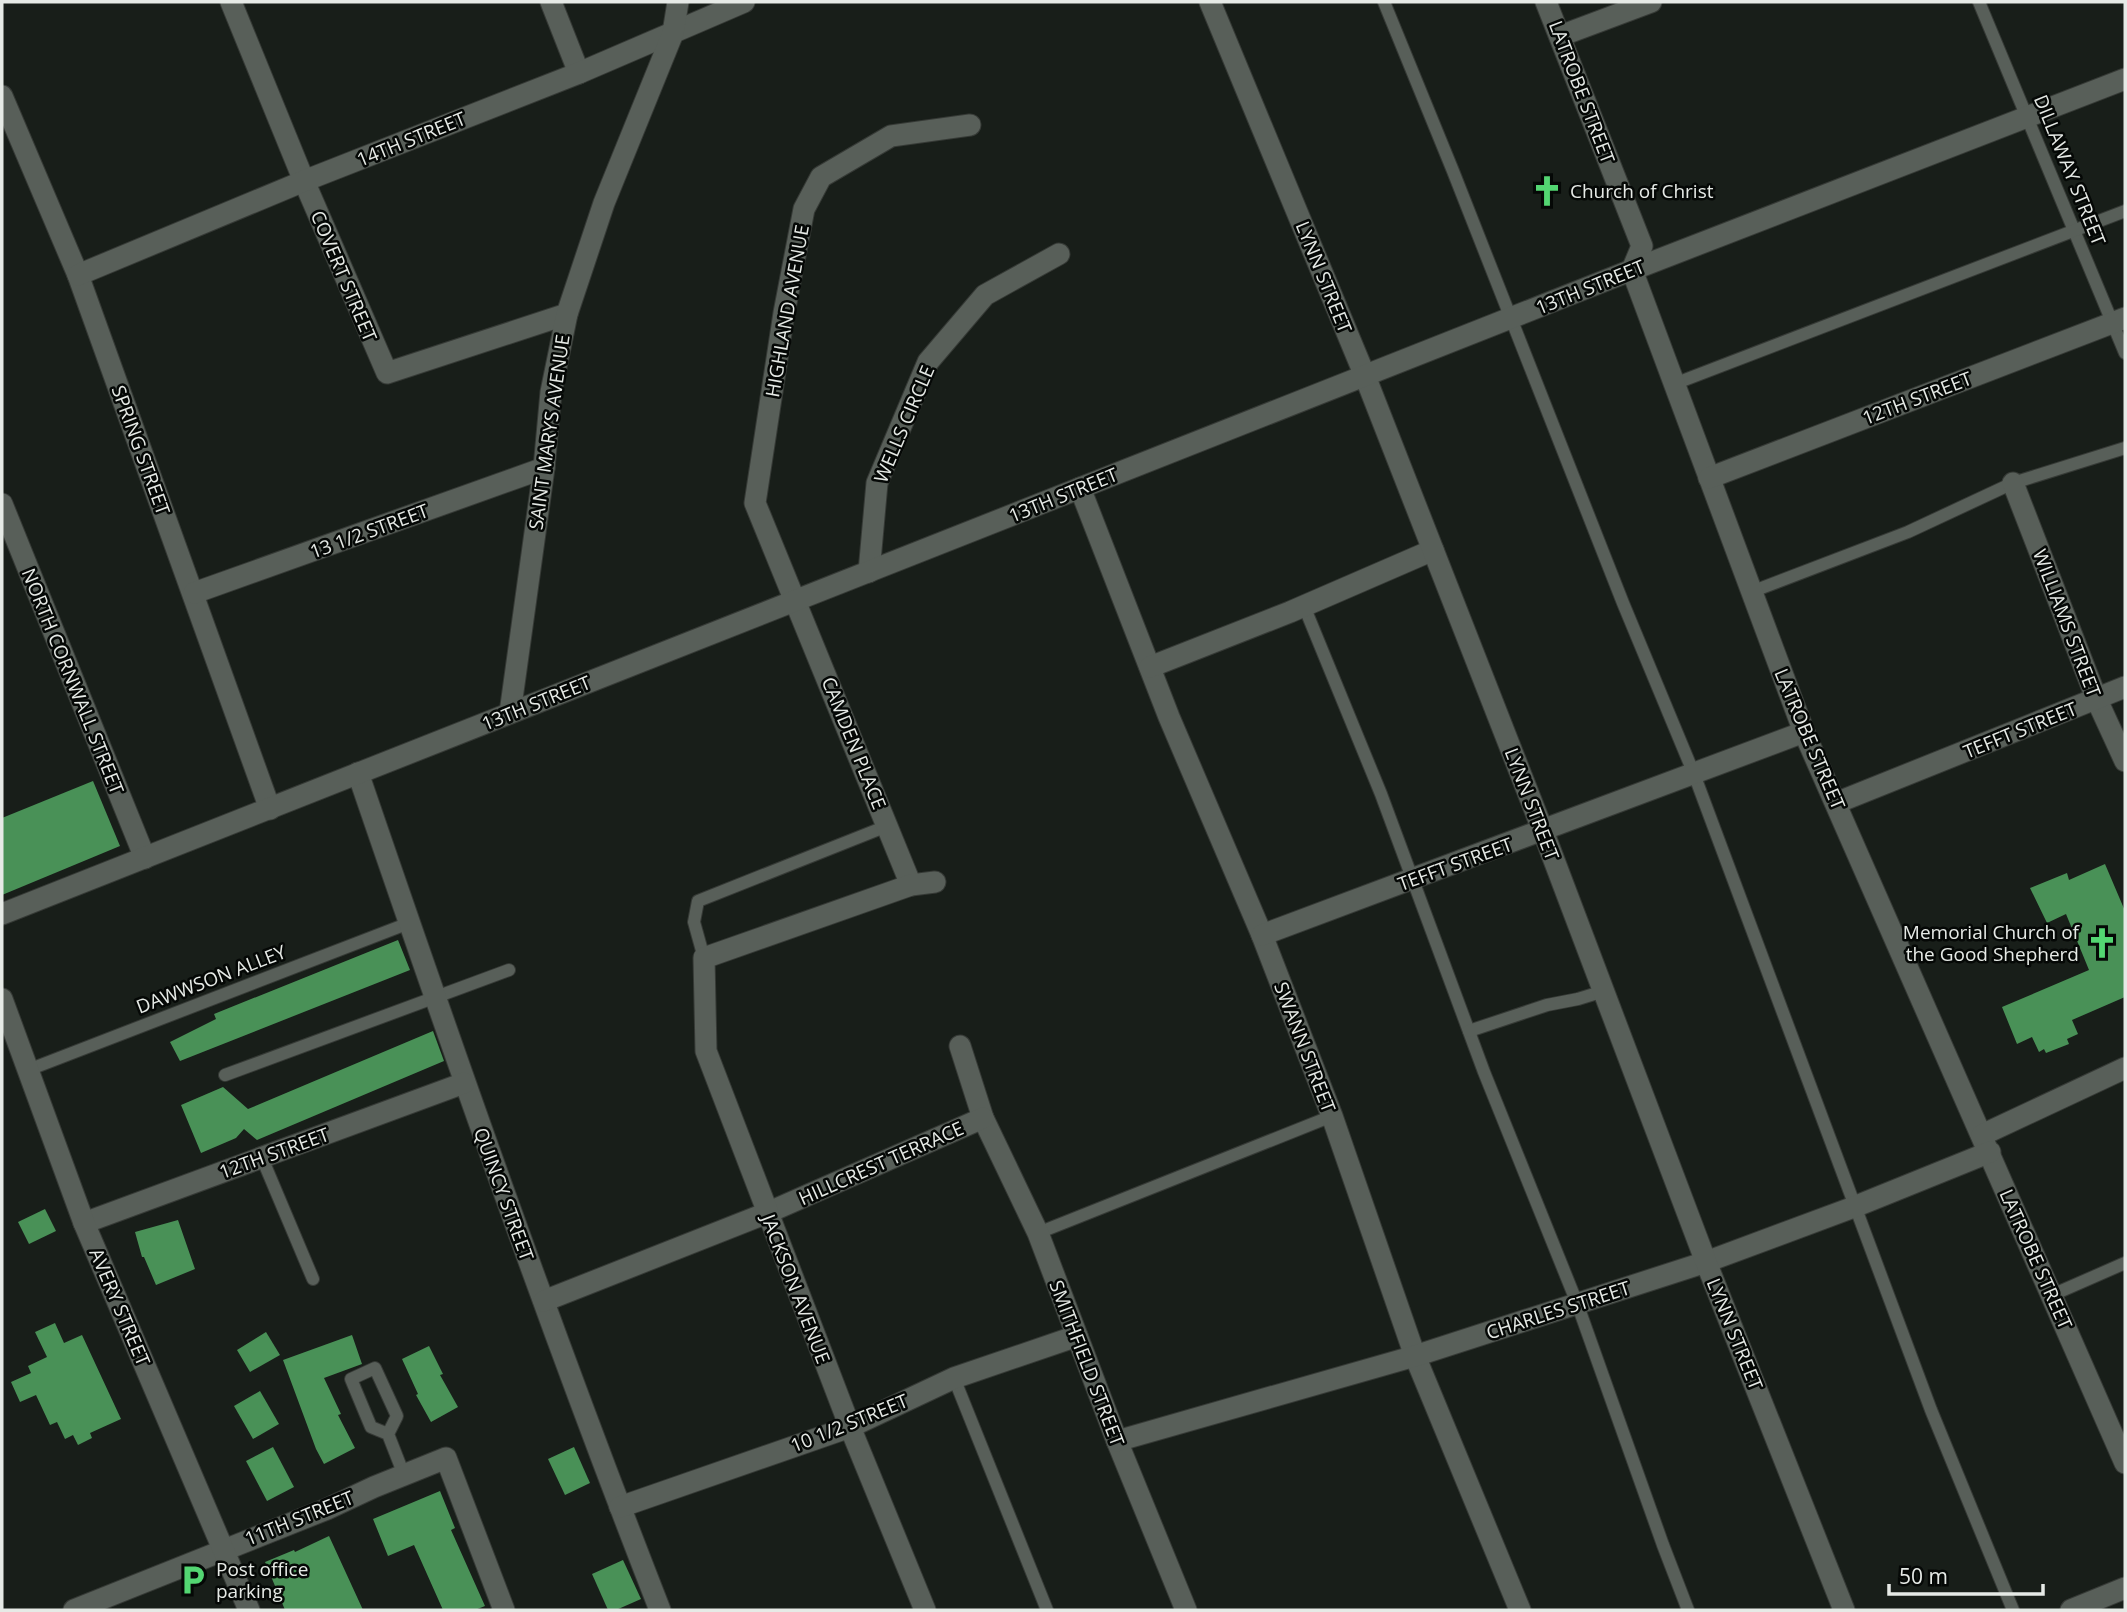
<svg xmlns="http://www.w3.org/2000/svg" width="2127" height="1612" font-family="'Open Sans',sans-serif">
  <rect width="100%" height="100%" fill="#181e19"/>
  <g fill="#499157">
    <path d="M93,781L120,846L2,895V818Z"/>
    <path d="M2105,864L2125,911V997L2072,1020L2078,1034L2067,1039L2069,1044L2046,1053L2044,1049L2039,1052L2032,1037L2017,1044L2002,1007L2089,970L2066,914L2047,923L2030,888L2067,873L2069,880Z"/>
    <path d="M398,940L410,970L180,1061L170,1042L216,1019L214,1014Z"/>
    <path d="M433,1031L444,1061L257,1140L244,1129L236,1138L201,1153L181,1105L223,1087L248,1109Z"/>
    <path d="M45,1209L56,1231L29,1244L18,1222Z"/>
    <path d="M178,1220L195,1269L156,1285L144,1257H142L135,1232Z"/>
    <path d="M55,1323L64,1343L82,1335L121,1419L90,1433L92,1438L78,1445L73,1435L65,1439L57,1422L50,1425L36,1395L20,1402L11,1382L31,1373L28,1366L47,1357L35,1332Z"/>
    <path d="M266,1332L280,1355L250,1372L237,1350Z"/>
    <path d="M352,1335L362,1364L324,1378L341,1414L338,1415L355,1448L324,1464L316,1449L283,1360Z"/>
    <path d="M429,1346L443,1374L440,1375L458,1407L431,1422L416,1395L418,1394L402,1359Z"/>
    <path d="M260,1391L279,1424L253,1439L234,1406Z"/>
    <path d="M273,1447L294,1487L267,1501L246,1461Z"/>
    <path d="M574,1447L590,1483L565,1495L548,1459Z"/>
    <path d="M440,1491L455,1528L451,1530L485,1606L475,1610H443L414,1545L388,1556L373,1519Z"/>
    <path d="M329,1536L363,1610H285L265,1562L294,1550L295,1552Z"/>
    <path d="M623,1560L641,1599L616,1610H608L592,1574Z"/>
  </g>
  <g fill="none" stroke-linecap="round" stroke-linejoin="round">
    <defs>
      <g id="service">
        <path d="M1384,2L1453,171L1623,603L1694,774L1931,1410L2013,1610"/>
        <path d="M1979,2L2125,353"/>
        <path d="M1674,384L2125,211"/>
        <path d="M1751,592L1908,532L2013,483L2125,448"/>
        <path d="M1304,606L1381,794L1484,1072L1577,1303L1663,1545L1688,1610"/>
        <path d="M704,958L694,922L698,901L887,826"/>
        <path d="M1469,1031L1547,1005L1578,999L1604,991"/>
        <path d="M28,1070L409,923"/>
        <path d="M225,1075L509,970"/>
        <path d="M262,1158L313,1279"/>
        <path d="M1038,1233L1332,1116"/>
        <path d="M2052,1295L2125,1263"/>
        <path d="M954,1378L1047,1610"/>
        <path d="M388,1434L397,1416L375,1368L351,1379L371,1427L388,1434L404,1475"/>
      </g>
      <g id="minor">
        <path d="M231,2L304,181L387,373L567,314"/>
        <path d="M551,2L579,73"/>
        <path d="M1546,2L1642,246L1632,270L1804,732L2125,1463"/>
        <path d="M1560,36L1651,2"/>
        <path d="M2,96L78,275L270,809"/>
        <path d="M78,275L304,181L579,73L744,2"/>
        <path d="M1709,478L2125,318"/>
        <path d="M2013,483L2097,700L2125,761"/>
        <path d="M1080,488L1169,717L1262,935L1332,1116L1415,1356L1520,1610"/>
        <path d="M2,504L145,858"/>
        <path d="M869,572L877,483L928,362L985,295L1059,254"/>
        <path d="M194,593L544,468"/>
        <path d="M1150,667L1290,612L1433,550"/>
        <path d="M358,773C454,1054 552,1334 660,1610"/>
        <path d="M1836,803L2125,687"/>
        <path d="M911,885L755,503L784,313L804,209L821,177L891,136L970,125"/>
        <path d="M1262,935L1804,732"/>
        <path d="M960,1046L983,1118L1038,1233L1117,1441L1186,1610"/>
        <path d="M1982,1135L2125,1068"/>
        <path d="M84,1223L464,1083"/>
        <path d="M544,1301L767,1213L983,1118"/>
        <path d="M1117,1441L1415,1356L1706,1262L1854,1207L1990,1152"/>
        <path d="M620,1507L850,1427L954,1378L1077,1336"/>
        <path d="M74,1610L327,1509L374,1487L446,1458L504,1610"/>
        <path d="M925,1610L850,1427L706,1051L704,958L911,885L935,882"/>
        <path d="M2071,1610L2125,1588"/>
      </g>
      <g id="tertiary">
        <path d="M1210,2L1365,376L1543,831L1706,1262L1844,1610"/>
        <path d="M510,713L544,468L551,392L567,314L604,203L673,33L678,2"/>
        <path d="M2,914L1632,270L2125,79"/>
        <path d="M2,999L84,1223L249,1610"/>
      </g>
    </defs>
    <use href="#service" stroke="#363a36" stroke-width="14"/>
    <use href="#minor" stroke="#363a36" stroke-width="23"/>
    <use href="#tertiary" stroke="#363a36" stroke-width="23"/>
    <use href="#service" stroke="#585f59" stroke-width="12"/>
    <use href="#minor" stroke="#585f59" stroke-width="21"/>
    <use href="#tertiary" stroke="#585f59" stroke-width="21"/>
  </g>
  <defs>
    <symbol id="church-bare" viewBox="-9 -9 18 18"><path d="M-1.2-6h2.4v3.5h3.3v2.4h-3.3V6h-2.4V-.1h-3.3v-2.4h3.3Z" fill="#53d672" stroke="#050806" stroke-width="2.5" paint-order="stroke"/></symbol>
    <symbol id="parking-bare" viewBox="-9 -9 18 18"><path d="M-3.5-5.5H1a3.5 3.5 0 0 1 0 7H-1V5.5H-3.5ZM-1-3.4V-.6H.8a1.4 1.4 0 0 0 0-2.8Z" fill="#53d672" stroke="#050806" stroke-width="2.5" paint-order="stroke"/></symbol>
  </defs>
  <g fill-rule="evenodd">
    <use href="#church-bare" x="1525" y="169" width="44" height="44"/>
    <use href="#church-bare" x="2080" y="921" width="44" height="44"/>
    <use href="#parking-bare" x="171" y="1558" width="44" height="44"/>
  </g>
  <g text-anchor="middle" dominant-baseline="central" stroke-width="5" stroke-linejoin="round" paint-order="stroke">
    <g font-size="19" fill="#e6eae6" stroke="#050806">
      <text transform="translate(1582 92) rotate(69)">LATROBE STREET</text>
      <text transform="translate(411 139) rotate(-22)">14TH STREET</text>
      <text transform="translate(2070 170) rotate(68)">DILLAWAY STREET</text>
      <text transform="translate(344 276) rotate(67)">COVERT STREET</text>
      <text transform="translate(1324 277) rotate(68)">LYNN STREET</text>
      <text transform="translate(1590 287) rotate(-22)">13TH STREET</text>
      <text transform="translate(787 311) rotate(-80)">HIGHLAND AVENUE</text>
      <text transform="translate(1917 398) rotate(-21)">12TH STREET</text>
      <text transform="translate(904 424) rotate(-67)">WELLS CIRCLE</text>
      <text transform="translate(549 432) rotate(-82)">SAINT MARYS AVENUE</text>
      <text transform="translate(141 450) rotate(70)">SPRING STREET</text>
      <text transform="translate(1063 495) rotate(-22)">13TH STREET</text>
      <text transform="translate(369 531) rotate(-20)">13 1/2 STREET</text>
      <text transform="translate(2067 623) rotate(69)">WILLIAMS STREET</text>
      <text transform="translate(73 681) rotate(68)">NORTH CORNWALL STREET</text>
      <text transform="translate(536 703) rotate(-22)">13TH STREET</text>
      <text transform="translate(2020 730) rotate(-22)">TEFFT STREET</text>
      <text transform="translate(1810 739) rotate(67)">LATROBE STREET</text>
      <text transform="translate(854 743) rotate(68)">CAMDEN PLACE</text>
      <text transform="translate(1532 804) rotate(69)">LYNN STREET</text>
      <text transform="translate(1455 864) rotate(-20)">TEFFT STREET</text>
      <text transform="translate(211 979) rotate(-21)">DAWWSON ALLEY</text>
      <text transform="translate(1305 1047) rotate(69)">SWANN STREET</text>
      <text transform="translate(274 1153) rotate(-20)">12TH STREET</text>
      <text transform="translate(881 1163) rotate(-24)">HILLCREST TERRACE</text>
      <text transform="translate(504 1194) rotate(70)">QUINCY STREET</text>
      <text transform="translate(2036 1259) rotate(66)">LATROBE STREET</text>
      <text transform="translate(796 1289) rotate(69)">JACKSON AVENUE</text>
      <text transform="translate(120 1307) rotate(67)">AVERY STREET</text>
      <text transform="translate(1558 1310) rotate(-18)">CHARLES STREET</text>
      <text transform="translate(1735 1334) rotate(68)">LYNN STREET</text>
      <text transform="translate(1087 1363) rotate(69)">SMITHFIELD STREET</text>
      <text transform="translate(849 1423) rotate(-22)">10 1/2 STREET</text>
      <text transform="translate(299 1518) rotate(-22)">11TH STREET</text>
    </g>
    <g font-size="19" fill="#e6eae6" stroke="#050806" text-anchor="start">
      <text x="1570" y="191">Church of Christ</text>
      <text x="2079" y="932" text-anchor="end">Memorial Church of<tspan x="2079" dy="22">the Good Shepherd</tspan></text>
      <text x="216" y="1569">Post office<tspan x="216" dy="22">parking</tspan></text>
    </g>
  </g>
  <rect width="2127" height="1612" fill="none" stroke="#e6eae6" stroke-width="7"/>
  <path d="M1889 1584v10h154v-10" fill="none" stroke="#e6eae6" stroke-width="3.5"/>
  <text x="1899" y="1584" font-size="21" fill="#e6eae6" stroke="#050806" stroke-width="5" paint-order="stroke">50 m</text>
</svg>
